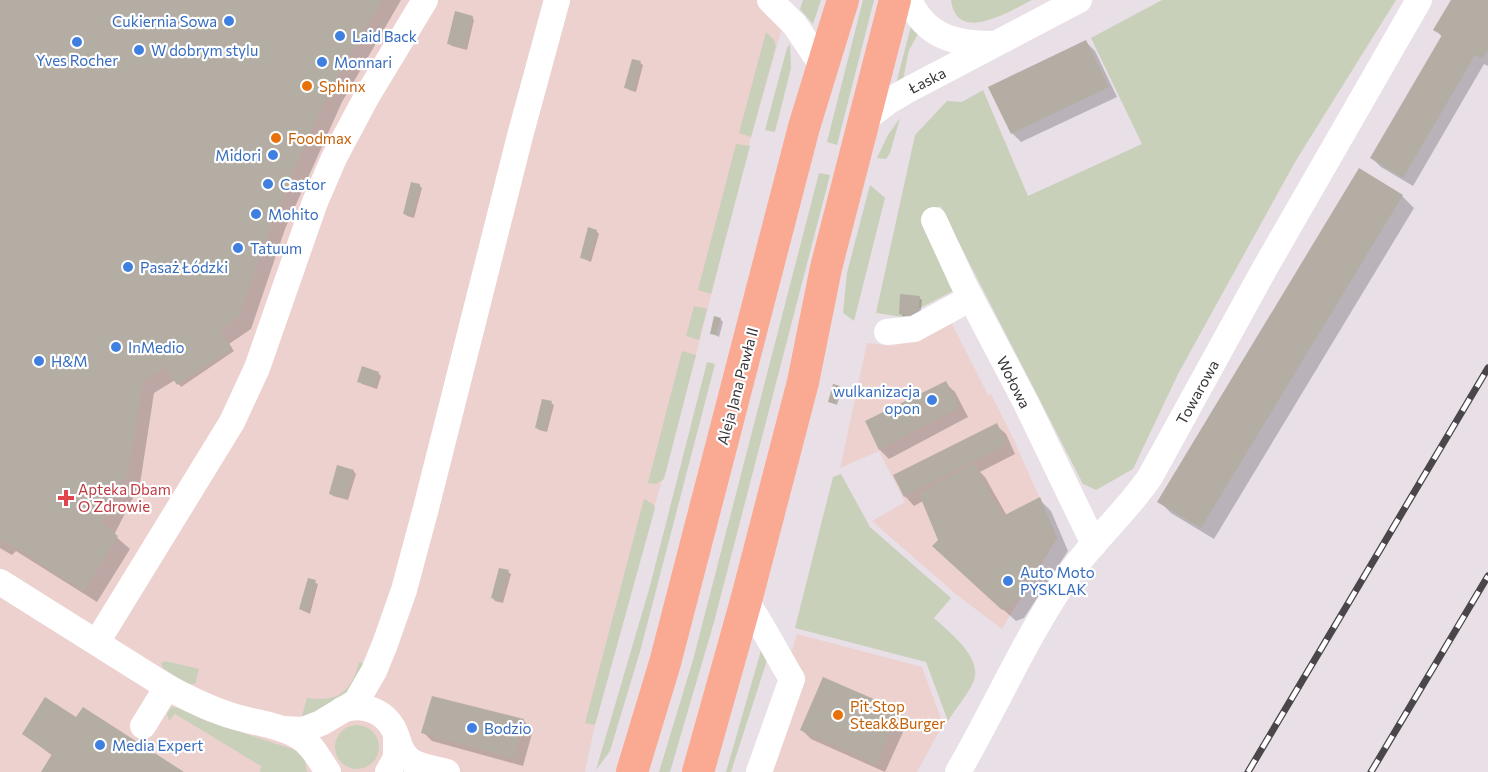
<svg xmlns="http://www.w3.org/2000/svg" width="1488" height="772" font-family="Commissioner,sans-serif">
  <rect width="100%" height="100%" fill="#e8dfe7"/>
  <g fill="#ecd1cf">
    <path d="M0,0H790L751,137L696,355L595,725L585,772H0Z"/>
    <path d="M951,322L988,395L991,394L1014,440L1057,538L1002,629L957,595L872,521L905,502L879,451L840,468L867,343L893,346L909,341Z"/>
    <path d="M797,634L922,667L943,724L917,772H752Z"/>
  </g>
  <g fill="#c8d0b9">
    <path d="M803,0H821L813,24L800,9Z"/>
    <path d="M863,0H874L837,145L827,142Z"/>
    <path d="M951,0H1032C1010,11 957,45 951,0Z"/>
    <path d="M1162,0H1396L1295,162L1178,374L1133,469L1096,490L1083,484L940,206L922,217L955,290L903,317L876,313L915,135L947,101L962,102L983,90L1028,196L1142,144L1091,38Z"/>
    <path d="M911,26L918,34L909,50L903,80L896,84Z"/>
    <path d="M766,32L774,40L776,46L751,137L739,133Z"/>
    <path d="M790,44L791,68L775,132L765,130L787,48Z"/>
    <path d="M900,118L890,153L886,159L877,158L888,135Z"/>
    <path d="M736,144L750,146L711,294L698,290Z"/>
    <path d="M819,173L830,175L714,622L670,772H659L693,660Z"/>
    <path d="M870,185L885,198L854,321L843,313L847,273Z"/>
    <path d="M694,306L707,309L699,340L686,336Z"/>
    <path d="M682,351L696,355L664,479L656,484L648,483Z"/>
    <path d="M707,362L715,364L641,648L610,751L596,770L650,586Z"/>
    <path d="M841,474L870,527L951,598L934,618C949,632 982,657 974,680C971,690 954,711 948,721L926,662L795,628L833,477Z"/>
    <path d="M644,499L653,504L655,508L595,725L585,723Z"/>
    <path d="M762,647L769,654L731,772H726Z"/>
    <path d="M165,661L199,669L195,684H188L163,668L161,663Z"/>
    <path d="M359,662L364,664L351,695L314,714L302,716L307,698C338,702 351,693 359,662Z"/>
    <path d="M171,707L179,708L204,720L295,750L305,761L307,772H260L261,766L175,714L169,721L167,714Z"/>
    <circle cx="357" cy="747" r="22"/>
  </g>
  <g fill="#0003">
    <path d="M0,0H401L342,102L285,229L251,329L229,344L234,351L181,387L175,380L154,393L140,484L114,535L130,549L97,602L16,551L12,555L0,548Z"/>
    <path d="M1453,0H1488V66L1484,64L1413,186L1381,167L1372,158L1442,37L1435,29Z"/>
    <path d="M472,17L474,20L467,50L452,46L449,43Z"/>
    <path d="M1086,42L1095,51L1117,97L1021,142L1012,133Z"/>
    <path d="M640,63L643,65L636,92L629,90L626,87Z"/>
    <path d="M419,185L422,188L414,218L407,216L404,213Z"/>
    <path d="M1402,196L1414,208L1214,539L1171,513L1159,501Z"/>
    <path d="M596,231L599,234L591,262L582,258Z"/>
    <path d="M919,298L922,300L920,318L903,316L900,313Z"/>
    <path d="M720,319L723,322L719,337L711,333Z"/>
    <path d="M378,373L381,376L377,389L362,384L359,381Z"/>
    <path d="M945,383L955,392L968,417L889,459L880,450L867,421Z"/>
    <path d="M839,387L842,390L837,405L830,402Z"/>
    <path d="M551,403L554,405L547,432L539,430L537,428Z"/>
    <path d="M996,425L1006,434L1015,454L980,472L985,477L1007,516L1039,499L1051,511L1068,551L1024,618L1016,621L946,558L923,501L914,506L905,496Z"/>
    <path d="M353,471L356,474L348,500L333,496L330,493Z"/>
    <path d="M508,572L511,574L503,603L495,601L493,598Z"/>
    <path d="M309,580L318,584L310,614L300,609Z"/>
    <path d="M824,679L898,712L908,721L885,772L811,739L802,730Z"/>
    <path d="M433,698L524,721L533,730L523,766L432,741L423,732Z"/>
    <path d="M75,718L181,772H43L53,756L23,734Z"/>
  </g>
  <g fill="#b4ada4">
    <path d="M0,0H382L330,89L274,217L239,317L220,330L232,348L177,385L165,367L143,381L128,472L102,523L118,536L84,591L3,540L0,544Z"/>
    <path d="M1451,0H1488V50L1482,59L1475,55L1403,178L1370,158L1442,35L1433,30Z"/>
    <path d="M455,11L473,16L465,48L447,44Z"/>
    <path d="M1086,40L1109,87L1011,134L988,87Z"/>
    <path d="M632,59L641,61L633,90L624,88Z"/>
    <path d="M1359,168L1403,195L1201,528L1157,502Z"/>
    <path d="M411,182L420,184L412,216L403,214Z"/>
    <path d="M588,227L597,230L589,260L580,258Z"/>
    <path d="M900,294L920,296L918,316L899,314Z"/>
    <path d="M714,316L721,318L716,335L710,334Z"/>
    <path d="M362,366L379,372L375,387L357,382Z"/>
    <path d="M946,381L960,407L879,450L865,421Z"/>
    <path d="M833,384L840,386L835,404L828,402Z"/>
    <path d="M542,399L552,401L545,430L535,428Z"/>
    <path d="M997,423L1007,444L904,497L893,475Z"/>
    <path d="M974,463L1003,516L1040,497L1057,538L1012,606L1002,610L932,546L938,540L919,494Z"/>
    <path d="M337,465L354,470L346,498L329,494Z"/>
    <path d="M499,568L509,570L500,601L491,598Z"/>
    <path d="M308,578L316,580L307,612L299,609Z"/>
    <path d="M823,677L899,710L876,764L800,730Z"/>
    <path d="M432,696L524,719L514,758L421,733Z"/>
    <path d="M45,697L76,717L83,707L184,772H41L52,754L22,734Z"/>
  </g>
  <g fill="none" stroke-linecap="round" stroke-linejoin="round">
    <g stroke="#fff" stroke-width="26">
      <path d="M770,0L795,25L823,67"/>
      <path d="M909,0C926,37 955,44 993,44"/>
      <path d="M863,121L889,101L906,91L1079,0"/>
      <path d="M934,220L963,283L1026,403L1094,544"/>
      <path d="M887,332L914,329L971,298"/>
      <path d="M0,582L167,687C189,699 211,710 236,717C256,723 279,725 298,736C312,744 319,759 328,772"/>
      <path d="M746,601C763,626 776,653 792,679L759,772"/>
      <path d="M97,642L232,422L257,368L315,202L334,158L367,96L425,0"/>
      <path d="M342,710C362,703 384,710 394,730C398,738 399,748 405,755C414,767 433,768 447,772"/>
      <path d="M143,726L167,687"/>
      <path d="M283,729L303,730L321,723L356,702L374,671L385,644L404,590L426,508L520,136L557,0"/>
      <path d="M388,772L396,758V736"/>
      <path d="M958,772C994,710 1023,643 1063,583C1088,545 1124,515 1150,477L1265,268L1419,0"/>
    </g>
    <g stroke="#faa992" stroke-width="32">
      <path d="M632,772L665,663L804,127L843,0"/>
      <path d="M698,772L746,601L803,382L826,268L895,0"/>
    </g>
    <defs>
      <g id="rail">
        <path d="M1248,772L1488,368"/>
        <path d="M1371,772L1488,576"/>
      </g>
    </defs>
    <use href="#rail" stroke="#4a464a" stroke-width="7"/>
    <use href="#rail" stroke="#fff" stroke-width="4.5" stroke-dasharray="14" stroke-linecap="butt"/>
  </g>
  <g fill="#3f7fe0" stroke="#fff" stroke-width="2">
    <circle cx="229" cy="21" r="6"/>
    <circle cx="340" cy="36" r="6"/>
    <circle cx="77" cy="42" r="6"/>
    <circle cx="139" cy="50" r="6"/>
    <circle cx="322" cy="62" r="6"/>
    <circle cx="273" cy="155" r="6"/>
    <circle cx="268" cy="184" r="6"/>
    <circle cx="256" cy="214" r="6"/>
    <circle cx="238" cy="248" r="6"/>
    <circle cx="128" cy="267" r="6"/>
    <circle cx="116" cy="347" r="6"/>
    <circle cx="39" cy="361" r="6"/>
    <circle cx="932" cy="400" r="6"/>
    <circle cx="1008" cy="581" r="6"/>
    <circle cx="472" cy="728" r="6"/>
    <circle cx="100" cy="745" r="6"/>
  </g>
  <g fill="#e8710a" stroke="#fff" stroke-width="2">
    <circle cx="307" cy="86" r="6"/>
    <circle cx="276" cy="138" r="6"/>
    <circle cx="838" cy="715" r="6"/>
  </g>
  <path fill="#e0444e" stroke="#fff" stroke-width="2" d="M63 489h6v6h6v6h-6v6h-6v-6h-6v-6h6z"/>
  <g text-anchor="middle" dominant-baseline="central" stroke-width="4.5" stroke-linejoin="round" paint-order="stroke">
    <g font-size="15" fill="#366cbe" stroke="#fff" text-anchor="start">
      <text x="217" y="21" text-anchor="end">Cukiernia Sowa</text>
      <text x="352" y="36">Laid Back</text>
      <text x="151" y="50">W dobrym stylu</text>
      <text x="77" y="60" text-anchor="middle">Yves Rocher</text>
      <text x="334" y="62">Monnari</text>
      <text x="261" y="155" text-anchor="end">Midori</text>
      <text x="280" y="184">Castor</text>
      <text x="268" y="214">Mohito</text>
      <text x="250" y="248">Tatuum</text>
      <text x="140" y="267">Pasaż Łódzki</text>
      <text x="128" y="347">InMedio</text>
      <text x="51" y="361">H&amp;M</text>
      <text x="920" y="391" text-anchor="end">wulkanizacja<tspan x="920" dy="17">opon</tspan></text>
      <text x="1020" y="572">Auto Moto<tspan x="1020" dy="17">PYSKLAK</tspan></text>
      <text x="484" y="728">Bodzio</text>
      <text x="112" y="745">Media Expert</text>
    </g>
    <g font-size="15" fill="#363336" stroke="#fff">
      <text transform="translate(927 80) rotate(-27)">Łaska</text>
      <text transform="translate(1014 382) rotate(63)">Wołowa</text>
      <text transform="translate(737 386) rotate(-75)">Aleja Jana Pawła II</text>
      <text transform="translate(1197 392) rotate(-61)">Towarowa</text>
    </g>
    <g font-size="15" fill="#c56008" stroke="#fff" text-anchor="start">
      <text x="319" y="86">Sphinx</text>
      <text x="288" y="138">Foodmax</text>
      <text x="850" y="706">Pit Stop<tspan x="850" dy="17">Steak&amp;Burger</tspan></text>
    </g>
    <g font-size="15" fill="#be3a42" stroke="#fff" text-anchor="start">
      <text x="78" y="489">Apteka Dbam<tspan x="78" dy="17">O Zdrowie</tspan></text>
    </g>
  </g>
</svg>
